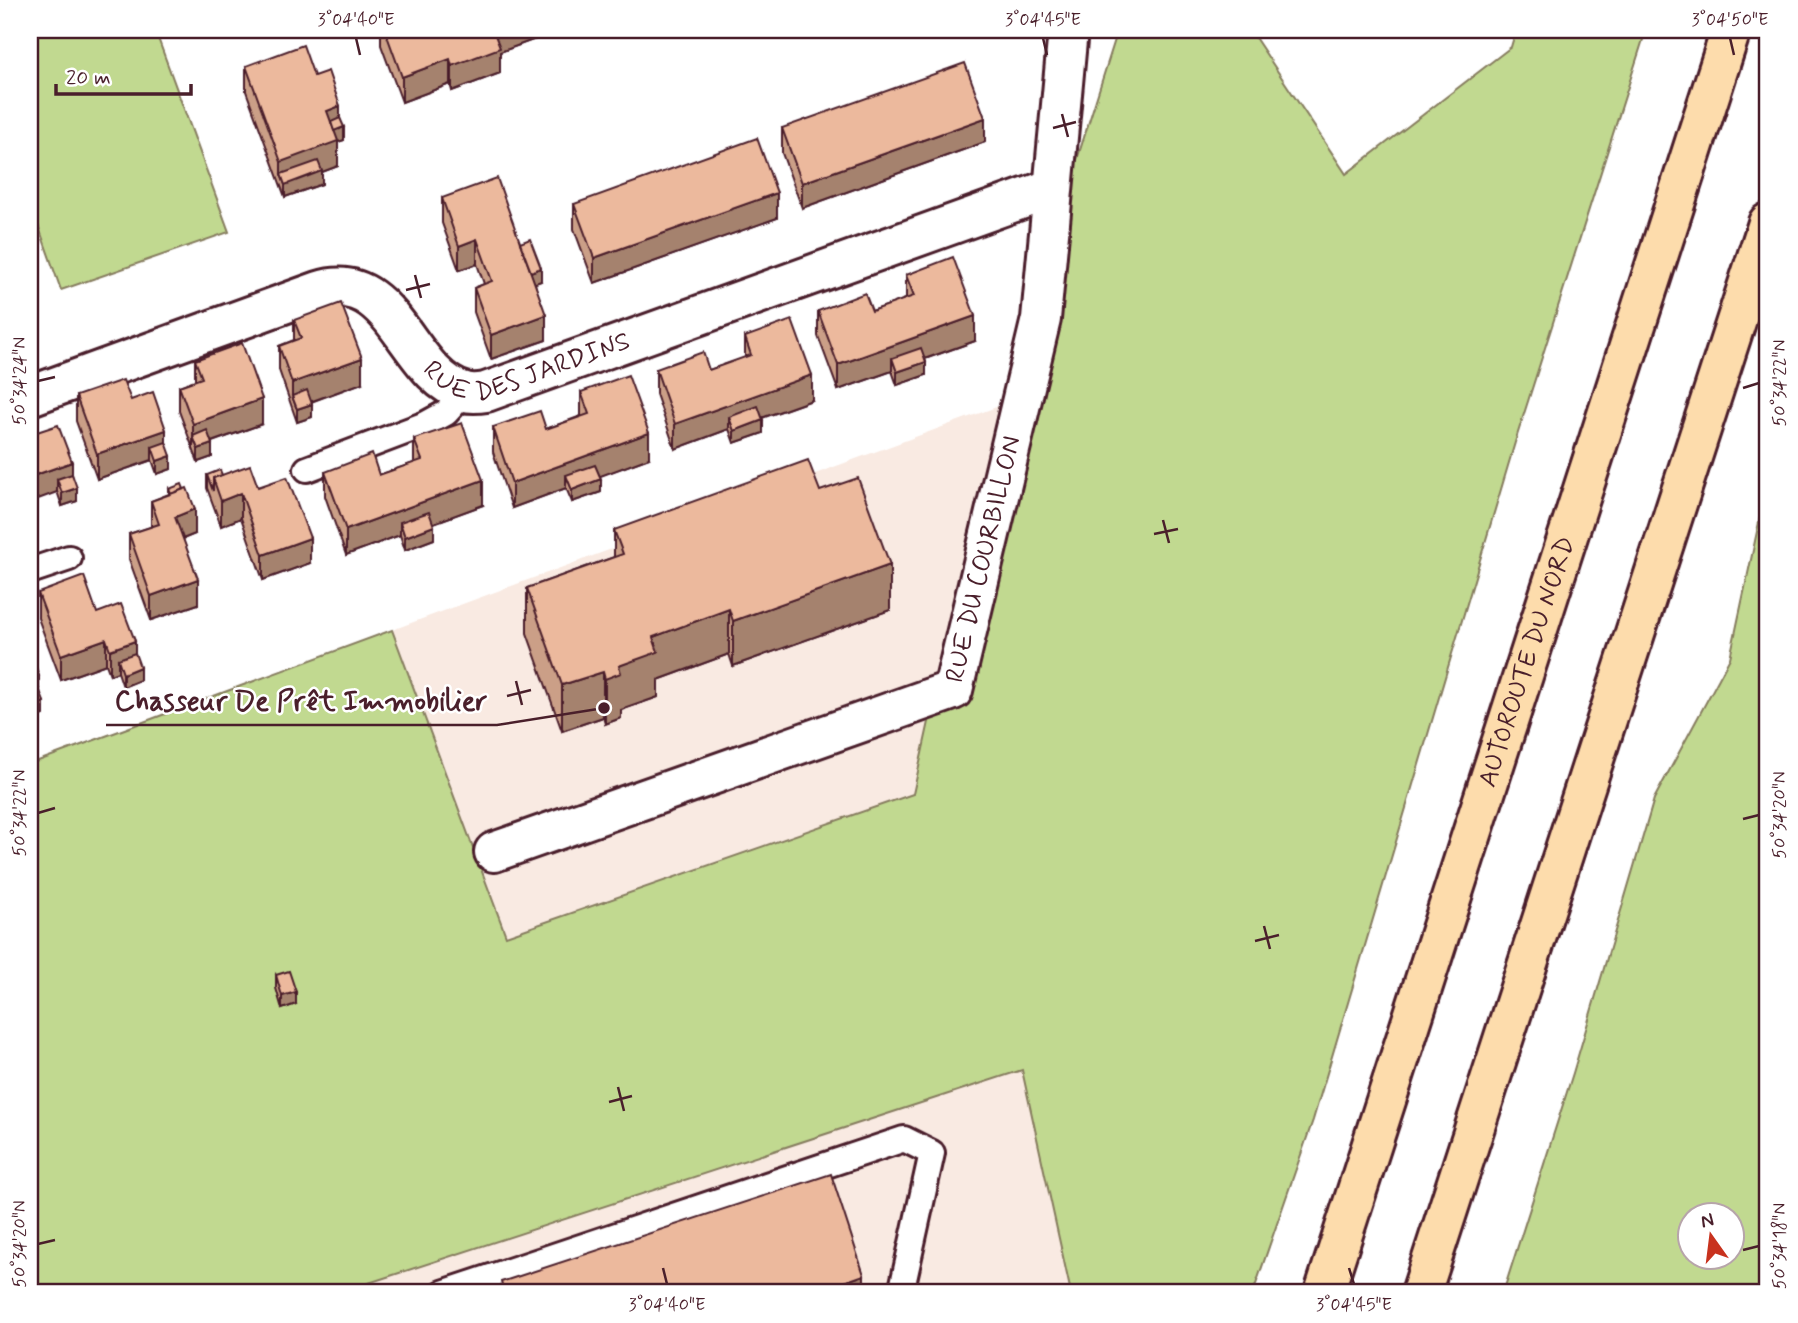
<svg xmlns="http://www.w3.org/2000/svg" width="1798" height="1323" font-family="Mynerve,sans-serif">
  <rect width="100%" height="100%" fill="#fff"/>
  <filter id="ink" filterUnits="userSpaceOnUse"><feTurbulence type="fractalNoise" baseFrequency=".0143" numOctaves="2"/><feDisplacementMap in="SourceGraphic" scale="14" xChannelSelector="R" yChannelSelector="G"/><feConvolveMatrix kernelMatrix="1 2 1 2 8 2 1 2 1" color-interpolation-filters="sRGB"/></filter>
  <g filter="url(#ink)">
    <g fill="#f9eae2">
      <path d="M999,406L913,794L506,936L392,630Z"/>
      <path d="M1022,1070L1071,1293H338Z"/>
    </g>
    <g fill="#c1d990" stroke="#867c5e" stroke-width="2" fill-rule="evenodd">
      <path d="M30,30H155L229,232L61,290L30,202Z"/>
      <path d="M1118,30H1250L1346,174L1511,47L1516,30H1646L1516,439L1313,1120L1253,1293H1071L1022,1070L338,1293H30V764L392,630L506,936L913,794L999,406Z"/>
      <path d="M1768,480V1293H1503L1573,1073L1654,799L1730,658ZM1689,1214H1731V1256H1689Z"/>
    </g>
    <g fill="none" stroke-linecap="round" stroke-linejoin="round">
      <defs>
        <g id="service">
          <path d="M307,469L426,424L446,413L465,392"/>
          <path d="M30,571L69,558"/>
          <path d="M443,1293L904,1139L932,1153L901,1293"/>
        </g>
        <g id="minor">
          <path id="s1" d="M30,396L319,291C394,267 407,377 465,392C472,394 480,393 486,392L1053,188"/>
          <path id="s2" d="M494,852L953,690L1041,319L1068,30"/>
        </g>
        <g id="motorway">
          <path id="s3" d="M1324,1293L1731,30"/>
          <path d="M1421,1293L1768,223"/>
        </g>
      </defs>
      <use href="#service" stroke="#4a1f2b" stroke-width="30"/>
      <use href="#minor" stroke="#4a1f2b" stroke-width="44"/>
      <use href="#motorway" stroke="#4a1f2b" stroke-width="44"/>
      <use href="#service" stroke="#fff" stroke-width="24"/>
      <use href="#minor" stroke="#fff" stroke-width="38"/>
      <use href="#motorway" stroke="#fddcac" stroke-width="38"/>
    </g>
    <g fill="#cb9f87" stroke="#4a1f2b" stroke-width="2">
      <path d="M381,30H541V37L500,52V73L452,91L450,84L402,102L381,45Z"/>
      <path d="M246,66L314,76L340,118L344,140L338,142V166L322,172V184L285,197L246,91Z"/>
      <path d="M782,128L985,142L802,208L782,153Z"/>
      <path d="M442,198L520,243L541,281L535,283L546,340L491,359L474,312V288L484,284L477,264L459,270L442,223Z"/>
      <path d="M574,204L777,218L594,283L574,229Z"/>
      <path d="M906,275L975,341L925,359L926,375L897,385L892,371L838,390L818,336V311H872L906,299Z"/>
      <path d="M294,320L362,383L311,402L312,417L297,422L279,370V346L294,340Z"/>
      <path d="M745,337L812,400L762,418L763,433L734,443L729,429L675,449L656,394V369L709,370L745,358Z"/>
      <path d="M195,360L262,424L212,442V457L198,462L179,411V386L195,380Z"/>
      <path d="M581,392L649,458L599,476L601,492L572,502L566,488L512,508L493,452V427L546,429L581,416Z"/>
      <path d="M76,396L131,400L166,442L171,469L157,474L152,460L97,479L76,421Z"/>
      <path d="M37,432L72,474L77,501L62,506Z"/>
      <path d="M414,439L483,505L433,523L434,539L405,550L400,535L346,555L325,496V472L379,475L414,463Z"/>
      <path d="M207,475H222L258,487L310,563L263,580L241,518L221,526L207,488Z"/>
      <path d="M169,489L195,534L183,539L198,604L151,620L129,559V534L151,527V501L169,494Z"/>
      <path d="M820,491L890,610L733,666L729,654L658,680V697L621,710V718L605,724L603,717L562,731L527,633V588L614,557V530Z"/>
      <path d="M38,593L97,613L135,653L140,680L123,687L118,672L110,675L106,664L61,680L38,618Z"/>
      <path d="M276,975L296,1004L282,1009L276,988Z"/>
    </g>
    <g fill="#a5826e" stroke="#4a1f2b" stroke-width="2">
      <path d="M493,30H541V37L500,52V73L452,91V66Z"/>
      <path d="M557,30H577L557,37Z"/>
      <path d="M450,59V84L402,102V77Z"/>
      <path d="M340,106V129L344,127V140L338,142V166L322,172V184L285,197V185L281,174V162L327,111Z"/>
      <path d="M985,118V142L802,208V183Z"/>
      <path d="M777,193V218L594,283V258Z"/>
      <path d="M477,239V264L459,270V246Z"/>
      <path d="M541,268V281L527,286V273Z"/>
      <path d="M546,315V340L491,359V335Z"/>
      <path d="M975,316V341L896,369L892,358V371L838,390V365Z"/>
      <path d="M362,358V383L296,407L292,396V383Z"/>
      <path d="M926,362V375L897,385V372Z"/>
      <path d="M812,375V400L733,428L729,417V429L675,449V424Z"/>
      <path d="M262,399V424L197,447L193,436V449V424Z"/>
      <path d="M312,404V417L297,422V409Z"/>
      <path d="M763,420V433L734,443V431Z"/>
      <path d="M166,430V454L152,447V460L97,479V454Z"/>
      <path d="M649,433V458L571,487L566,475V488L512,508V483Z"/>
      <path d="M212,444V457L198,462V449Z"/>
      <path d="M171,456V469L157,474V461Z"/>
      <path d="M72,462V487L57,479V492L30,502V477Z"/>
      <path d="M601,479V492L572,502V490Z"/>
      <path d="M483,480V505L404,534L400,522V535L346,555V530Z"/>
      <path d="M77,488V501L62,506V493Z"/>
      <path d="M241,493V518L221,526V501Z"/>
      <path d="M195,509V534L175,542V517Z"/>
      <path d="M434,526V539L405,550V537Z"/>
      <path d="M310,538V563L263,580V555Z"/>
      <path d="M890,565V610L733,666V621Z"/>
      <path d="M198,579V604L151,620V596Z"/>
      <path d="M729,609V654L658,680V697L621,710V718L605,724V679L653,637Z"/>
      <path d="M106,639V664L61,680V655Z"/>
      <path d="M135,641V666L118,659V672L110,675V650Z"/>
      <path d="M140,667V680L123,687V674Z"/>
      <path d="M603,672V717L562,731V685Z"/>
      <path d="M39,676V701L30,704V679Z"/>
      <path d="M44,702V715L30,720V708Z"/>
      <path d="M296,992V1004L282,1009V996Z"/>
      <path d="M864,1275V1293H833V1286Z"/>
    </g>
    <g fill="#ecb99d" stroke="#4a1f2b" stroke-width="2">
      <path d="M385,30H493L500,48L452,66L450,59L402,77Z"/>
      <path d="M303,45L314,76L328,71L340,106L327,111L338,141L281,162L246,66Z"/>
      <path d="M965,63L985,118L802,183L782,128Z"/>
      <path d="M340,118L344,127L334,131L331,122Z"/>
      <path d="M757,138L777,193L594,258L574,204Z"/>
      <path d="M318,161L322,171L285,185L281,174Z"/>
      <path d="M497,178L546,315L491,335L474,288L492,281L477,239L459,246L442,198Z"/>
      <path d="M530,239L541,268L531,272L520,243Z"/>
      <path d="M953,257L975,316L838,365L818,311L865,293L872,311L914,296L906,275Z"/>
      <path d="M341,303L362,358L292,383L279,346L301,338L294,320Z"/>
      <path d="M792,320L812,375L675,424L656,369L703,352L709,370L751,355L745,337Z"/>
      <path d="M242,343L262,399L193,424L179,386L202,378L195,360Z"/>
      <path d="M921,348L926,362L897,372L892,358Z"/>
      <path d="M628,375L649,433L512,483L493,427L540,411L546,429L589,414L581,392Z"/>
      <path d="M123,380L131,400L153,392L166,430L97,454L76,396Z"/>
      <path d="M307,390L312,404L297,409L292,396Z"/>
      <path d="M758,406L763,420L734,431L729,417Z"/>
      <path d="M30,415L37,432L58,425L72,462L30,477Z"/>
      <path d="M462,423L483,480L346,530L325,472L372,454L379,475L422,460L414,439Z"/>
      <path d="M207,430L212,444L198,449L193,436Z"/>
      <path d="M166,442L171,456L157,461L152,447Z"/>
      <path d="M808,460L820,491L858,478L890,565L733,621L729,609L653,637L658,652L619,666L621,673L605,679L603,672L562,685L527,588L623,554L614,530Z"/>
      <path d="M250,465L258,487L287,477L310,538L263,555L241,493L221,501L213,478Z"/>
      <path d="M595,465L601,479L572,490L566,475Z"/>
      <path d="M220,470L222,475L213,478V491L207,475Z"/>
      <path d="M72,474L77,488L62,493L57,479Z"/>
      <path d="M182,484L184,489L171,494L169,489Z"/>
      <path d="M187,488L195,509L175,517L198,579L151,596L129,534L159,524L151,501Z"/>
      <path d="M429,512L434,526L405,537L400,522Z"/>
      <path d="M84,576L97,613L121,604L135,641L110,650L106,639L61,655L38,593Z"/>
      <path d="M30,650L39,676L30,679Z"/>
      <path d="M135,653L140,667L123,674L118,659Z"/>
      <path d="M39,688L44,702L30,708V691Z"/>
      <path d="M289,971L296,992L282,996L276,975Z"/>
      <path d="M831,1174L864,1275L833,1286L835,1293H504L501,1282Z"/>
    </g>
  </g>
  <path fill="none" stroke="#4a1f2b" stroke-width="2.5" d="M356,38L360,55M1043,38L1047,55M1730,38L1734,55M1062,114L1068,137M1053,128L1076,122M415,275L421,298M406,290L430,284M38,381L55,377M1743,388L1759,383M1163,520L1169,543M1154,534L1178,529M516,681L522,705M507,696L531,690M38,813L55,808M1743,819L1759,815M1264,926L1270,949M1255,941L1279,935M618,1087L624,1111M609,1102L632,1096M38,1244L55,1240M1743,1250L1759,1246M663,1268L667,1284M1349,1268L1354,1284"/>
  <g text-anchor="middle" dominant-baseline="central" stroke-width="5" stroke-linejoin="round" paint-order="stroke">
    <g font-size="26" fill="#4a1f2b" stroke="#fff">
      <text stroke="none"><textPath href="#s1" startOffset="560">RUE DES JARDINS</textPath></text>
      <text stroke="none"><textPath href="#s2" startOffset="621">RUE DU COURBILLON</textPath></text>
      <text stroke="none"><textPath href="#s3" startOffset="663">AUTOROUTE DU NORD</textPath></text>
    </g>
  </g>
  <path fill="none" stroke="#4a1f2b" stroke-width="2.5" d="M604 708L497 725H106"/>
  <circle fill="#4a1f2b" stroke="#fff" stroke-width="2.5" cx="604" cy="708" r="7"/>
  <g font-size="28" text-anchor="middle" font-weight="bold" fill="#4a1f2b" stroke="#fff" stroke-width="5" stroke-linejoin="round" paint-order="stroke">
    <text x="301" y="710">Chasseur De Prêt Immobilier</text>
  </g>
  <rect width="1798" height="1323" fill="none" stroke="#fff" stroke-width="77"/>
  <g transform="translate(1711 1236) rotate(346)"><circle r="33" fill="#ffffff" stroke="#b7a5aa" stroke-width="2"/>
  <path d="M0-5L12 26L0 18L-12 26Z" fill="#c8321e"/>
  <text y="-10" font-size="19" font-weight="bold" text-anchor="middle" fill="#4a1f2b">N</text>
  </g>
  <path d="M56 84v10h135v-10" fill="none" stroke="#4a1f2b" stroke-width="3.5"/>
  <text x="66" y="84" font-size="21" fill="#4a1f2b" stroke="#ffffff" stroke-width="5" paint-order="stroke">20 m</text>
  <rect x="38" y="38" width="1721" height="1246" fill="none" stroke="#4a1f2b" stroke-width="2.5"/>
  <g font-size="18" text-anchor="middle" fill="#4a1f2b">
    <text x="356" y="25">3°04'40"E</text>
    <text x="1043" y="25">3°04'45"E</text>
    <text x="1730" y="25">3°04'50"E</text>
    <text transform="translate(19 381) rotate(-90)" y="6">50°34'24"N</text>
    <text transform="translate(1779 383) rotate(-90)" y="6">50°34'22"N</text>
    <text transform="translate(19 813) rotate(-90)" y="6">50°34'22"N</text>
    <text transform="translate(1779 815) rotate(-90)" y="6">50°34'20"N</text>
    <text transform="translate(19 1244) rotate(-90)" y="6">50°34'20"N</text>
    <text transform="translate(1779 1246) rotate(-90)" y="6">50°34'18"N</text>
    <text x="667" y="1310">3°04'40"E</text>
    <text x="1354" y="1310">3°04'45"E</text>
  </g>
</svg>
